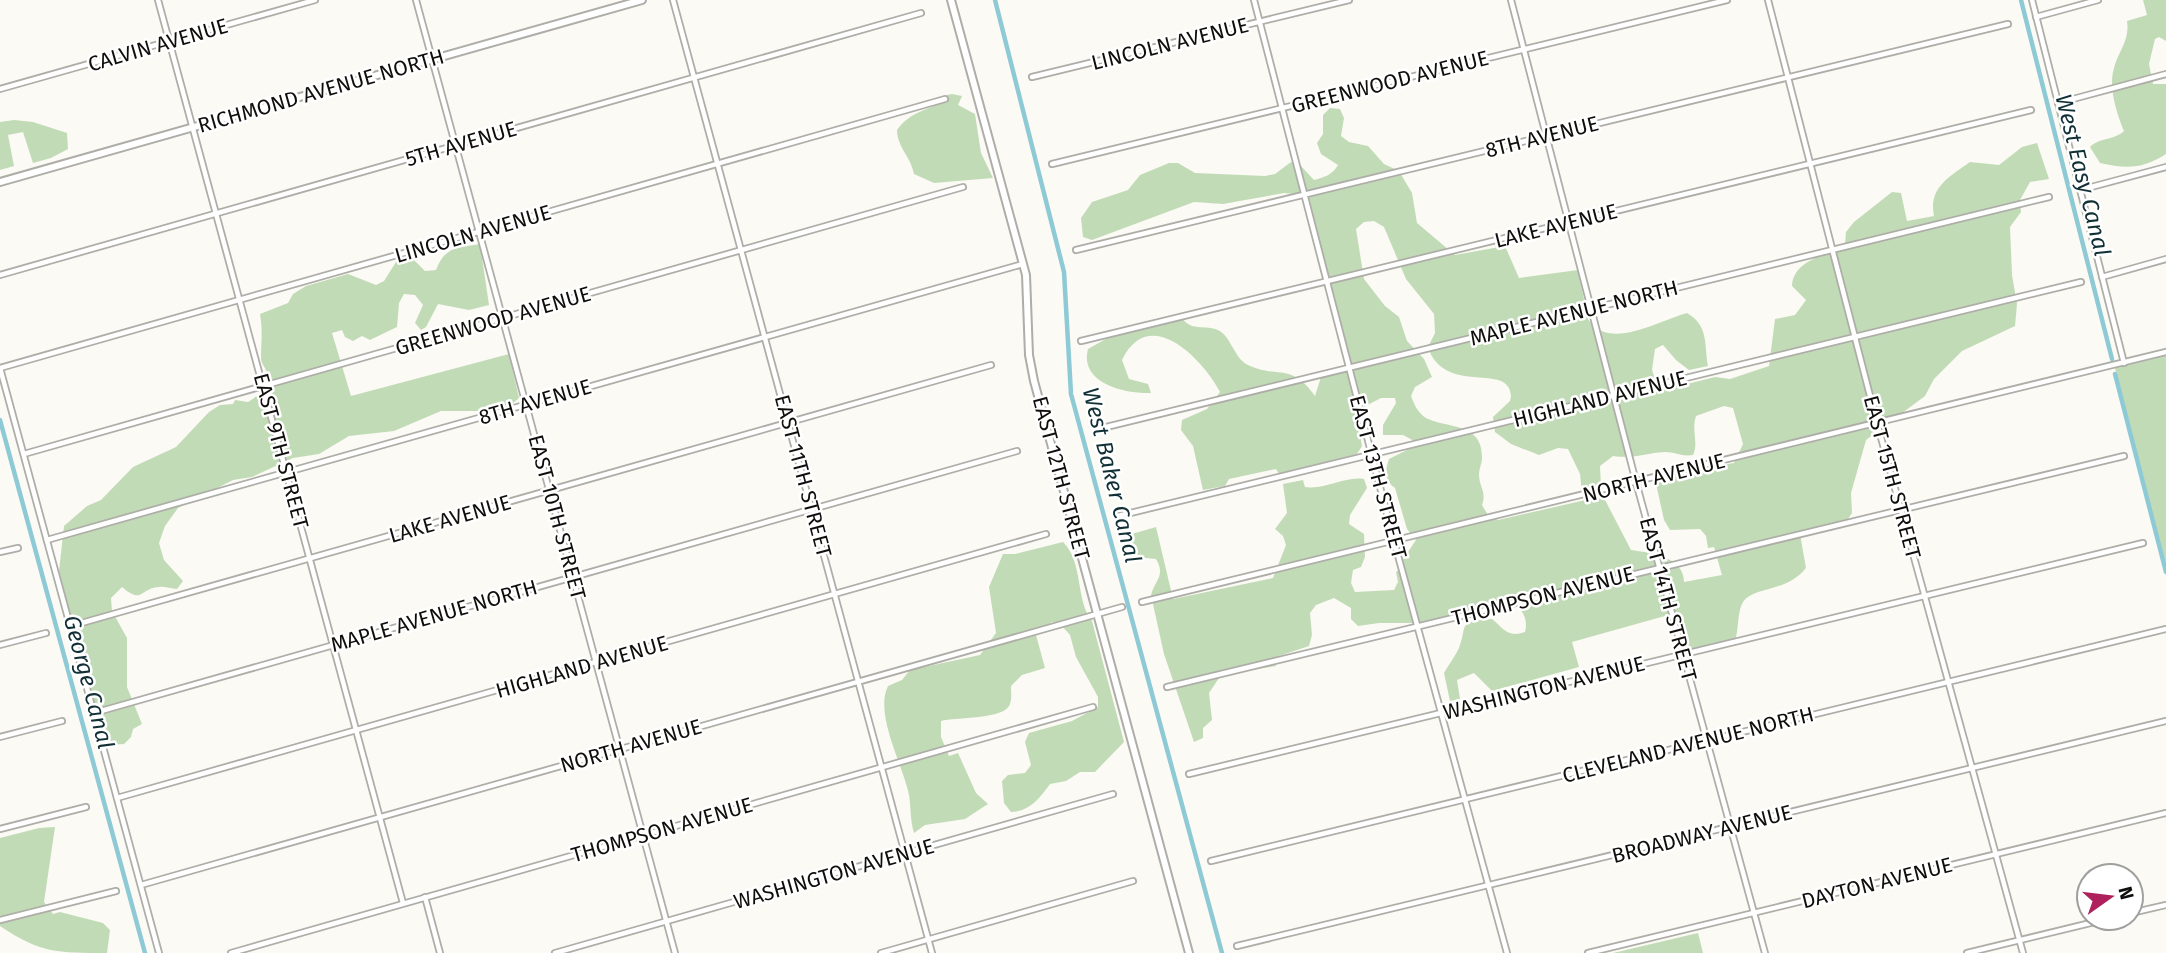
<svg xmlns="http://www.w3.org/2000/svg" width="2166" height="953" font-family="'Fira Sans',sans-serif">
  <rect width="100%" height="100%" fill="#fbfaf4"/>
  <g fill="#c2dbb7" fill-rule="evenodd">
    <path d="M2143,0H2166V41L2159,37L2155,39L2149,64L2153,84H2166V154C2143,169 2126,169 2100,163L2090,147C2100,137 2113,141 2124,131C2117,114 2108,87 2114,68C2119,50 2130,40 2127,21L2147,15Z"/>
    <path d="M952,94L962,96L958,105L975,114L981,153L993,178L934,183L914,174C911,157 897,147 897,130C910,111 930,110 948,99L947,95Z"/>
    <path d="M1330,108L1340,109L1344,118L1341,136L1349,142L1368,146L1384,164L1399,171L1412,193L1417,223L1455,255L1505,246L1519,278L1578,270L1588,319C1609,352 1660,320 1687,313C1709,326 1704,344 1708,366L1689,370L1676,360L1663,345L1655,349L1652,370L1659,391L1715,377L1730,379L1769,366L1775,319L1795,315L1806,300L1792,286C1793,261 1825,255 1845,245L1846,232L1854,222L1892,192L1901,193L1907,221L1934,216C1928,188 1949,177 1970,162L1999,165L2022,147L2037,143L2049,179L2030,182L2020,200L2021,212L2010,227L2012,275L2017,304L2015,326L1962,351L1934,379L1925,396L1866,440L1851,493L1852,513L1846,522L1800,534L1806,568C1786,593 1754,586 1743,602C1737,612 1739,629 1735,641L1681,654L1672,614L1572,642L1579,667L1492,691L1474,673L1457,680L1460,699L1450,701L1444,673C1448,665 1455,657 1459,648C1468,626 1456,621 1492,619C1504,629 1508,638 1525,632C1529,617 1520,602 1503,604L1422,623H1379L1358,626L1351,619V608L1334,598L1316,605L1310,613L1312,635L1309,646L1276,657V666L1221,675L1209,693L1212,720L1203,728V738L1194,742L1164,654L1151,595C1155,579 1166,576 1156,559L1127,556L1125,536L1156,527L1173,599L1273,578L1286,545L1283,536L1275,529L1287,513L1283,484L1303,480L1305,487C1326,490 1344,476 1364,479L1367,488L1350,515L1349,524L1364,534L1365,557L1361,567L1353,570L1351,583L1355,592L1394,590L1398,582L1396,572L1404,566L1402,561L1416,540L1407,529L1395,488C1384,480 1385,471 1389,459L1413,447L1416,442L1403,435H1383V425L1396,403L1395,398H1381L1356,411L1362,446L1357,454L1279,474L1276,469L1229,479L1225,486L1203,490L1193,446L1181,430L1182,420L1207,409L1220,392C1202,358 1149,304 1122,360L1129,379L1148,384L1151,393C1124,394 1079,383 1088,349L1113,335L1181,317C1191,331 1201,325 1215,329C1231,333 1233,358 1248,365C1277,379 1291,362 1315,396L1321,377L1346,368L1347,359L1303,195L1284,193L1223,204L1194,202L1092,240L1083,237L1081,218L1092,202L1128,190L1140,175L1169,163H1178L1195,173L1265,176L1275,174L1291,162L1301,166L1314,180C1325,177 1332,175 1338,165L1321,154L1317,143L1323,134V115ZM1374,221L1384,227L1406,279L1434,314L1435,333L1428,347C1444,397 1510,361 1511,396L1510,401L1493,417L1495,432L1511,444L1539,455L1558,448L1568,449L1580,474L1582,492L1601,487L1600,466L1613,456C1637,459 1644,453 1665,452C1675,452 1682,457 1693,455C1699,442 1691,431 1696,416L1724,406L1733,408L1743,444L1734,463L1674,472L1655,479L1664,520L1670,530L1700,529L1706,536L1708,548L1714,547L1722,575L1684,582C1684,556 1650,553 1631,550L1603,496L1498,520L1488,515L1482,505C1487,492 1479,487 1479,474C1479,469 1482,463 1482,458C1483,422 1448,429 1426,418C1418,413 1414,404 1411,396L1415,387L1432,377L1424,359L1407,341L1399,317L1385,306L1364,279L1356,229L1364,222Z"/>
    <path d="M14,120L33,122L67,133L68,149L51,158L33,163L23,132L8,135L14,166L0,170V122Z"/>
    <path d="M480,244L489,305L469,310L438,304L426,327L421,330L415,323L423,305L415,295L404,294L399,303L397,327L370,340L362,336L353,341L345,337L342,330L332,333L351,396L509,354L519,398L511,405L479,411H441L394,431L349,436L319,454L293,458L252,477L233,480L178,508L165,526L159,543L164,560L183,581L177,589C171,589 164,586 159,587C140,588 143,605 122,587L111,598L112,611L127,638V687L142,724L133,729L131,737L124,744L109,745L99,726L59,571L64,526L87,506L101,500L133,467L176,447L209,412L220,405L233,404L235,400L248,402C258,396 271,386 267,373C265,366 261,364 261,358C261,342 263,331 260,314L288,303L293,294L306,286L348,274L376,285L384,281L396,262L412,258L425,271L436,270C445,246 458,248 480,244Z"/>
    <path d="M2166,355V565L2115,368Z"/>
    <path d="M1063,542C1084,563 1075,600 1092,621L1124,742L1095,772H1080L1066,781L1050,784C1040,798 1029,812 1011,812L1004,803L1002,781L1008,775L1025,773L1031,765L1025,742L1029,733L1072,721L1098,707V697L1076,657L1070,635L1062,626L1052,622L1036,635L1045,668L1022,675L1011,686C1011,691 1012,699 1010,704C1005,720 955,717 941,721V737L949,756L958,753L976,793L988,804L965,819L925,825L914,833C910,820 911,808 909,795C903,765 874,714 888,686L902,680L910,670L980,655L996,633L989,587L1003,554H1015Z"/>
    <path d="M55,827L44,902L53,914L60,912L103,923L110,930L107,953C57,953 40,953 0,926V838L39,828Z"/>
    <path d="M1698,933L1703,953H1613Z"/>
  </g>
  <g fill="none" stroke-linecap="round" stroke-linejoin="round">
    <g stroke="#8ecad6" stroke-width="4.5">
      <path d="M995,0L1064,272L1071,394L1222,953"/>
      <path d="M2021,0L2112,359"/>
      <path d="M2115,374L2166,572"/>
      <path d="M0,420L145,953"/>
    </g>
    <defs>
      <g id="minor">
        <path d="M158,0L403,903"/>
        <path d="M416,0L675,953"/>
        <path d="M673,0L932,953"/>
        <path d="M1254,0L1394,541L1507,953"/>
        <path d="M1511,0L1636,482L1765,953"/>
        <path d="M1768,0L1877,423L2023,953"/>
        <path d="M2032,0L2124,363"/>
        <path d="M2036,17L2098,0"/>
        <path d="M1032,77L1349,0"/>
        <path d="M0,89L315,0"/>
        <path d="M2058,103L2166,74"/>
        <path d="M1052,164L1727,0"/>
        <path d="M2080,190L2166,167"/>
        <path d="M1076,250L2008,24"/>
        <path d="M0,275L921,13"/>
        <path d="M2102,277L2166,259"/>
        <path d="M1081,341L2031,110"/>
        <path d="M0,368L945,99"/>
        <path d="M0,368L159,953"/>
        <path d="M1098,429L2049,197"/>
        <path d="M24,454L963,187"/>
        <path d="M1118,516L2081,282"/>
        <path d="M47,540L1023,264"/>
        <path d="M0,552L18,548"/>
        <path d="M1142,602L2166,352"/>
        <path d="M71,626L991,365"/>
        <path d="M0,645L46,633"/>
        <path d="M1167,687L2124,456"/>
        <path d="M94,713L1017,451"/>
        <path d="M0,737L62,721"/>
        <path d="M1189,774L2143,543"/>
        <path d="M117,798L1046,534"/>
        <path d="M0,829L86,807"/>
        <path d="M1211,861L2166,629"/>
        <path d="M141,885L1122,607"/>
        <path d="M425,897L440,953"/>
        <path d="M2131,913L2166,905"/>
        <path d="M0,920L116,891"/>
        <path d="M1237,946L2166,721"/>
        <path d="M231,953L1093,707"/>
        <path d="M555,953L1113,794"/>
        <path d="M881,953L1133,881"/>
        <path d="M1588,953L2166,813"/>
        <path d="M1967,953L2111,918"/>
      </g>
      <g id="tertiary">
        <path d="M951,0L1026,275L1029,355L1034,381L1189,953"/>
        <path d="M0,182L642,0"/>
      </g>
    </defs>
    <use href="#minor" stroke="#aeada8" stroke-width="8"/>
    <use href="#tertiary" stroke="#aeada8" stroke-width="10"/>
    <use href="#minor" stroke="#fff" stroke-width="4.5"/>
    <use href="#tertiary" stroke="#fff" stroke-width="6"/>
  </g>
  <g text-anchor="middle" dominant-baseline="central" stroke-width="5" stroke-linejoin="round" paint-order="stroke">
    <g font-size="21" fill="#0f0e0c" stroke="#fff">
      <text transform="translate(1170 44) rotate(-14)">LINCOLN AVENUE</text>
      <text transform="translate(158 45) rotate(-16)">CALVIN AVENUE</text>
      <text transform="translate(1390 82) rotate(-14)">GREENWOOD AVENUE</text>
      <text transform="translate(321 91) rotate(-16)">RICHMOND AVENUE NORTH</text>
      <text transform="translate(1542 137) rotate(-14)">8TH AVENUE</text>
      <text transform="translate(461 144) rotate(-16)">5TH AVENUE</text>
      <text transform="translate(1556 226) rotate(-14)">LAKE AVENUE</text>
      <text transform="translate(473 234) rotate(-16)">LINCOLN AVENUE</text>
      <text transform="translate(1574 313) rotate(-14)">MAPLE AVENUE NORTH</text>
      <text transform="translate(493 321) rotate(-16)">GREENWOOD AVENUE</text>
      <text transform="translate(1600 399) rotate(-14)">HIGHLAND AVENUE</text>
      <text transform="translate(535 402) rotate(-16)">8TH AVENUE</text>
      <text transform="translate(281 451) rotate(75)">EAST 9TH STREET</text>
      <text transform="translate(803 476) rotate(75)">EAST 11TH STREET</text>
      <text transform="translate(1378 477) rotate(75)">EAST 13TH STREET</text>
      <text transform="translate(1892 477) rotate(75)">EAST 15TH STREET</text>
      <text transform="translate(1061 478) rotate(75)">EAST 12TH STREET</text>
      <text transform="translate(1654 478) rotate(-14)">NORTH AVENUE</text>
      <text transform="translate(557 517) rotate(75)">EAST 10TH STREET</text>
      <text transform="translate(450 519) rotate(-16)">LAKE AVENUE</text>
      <text transform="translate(1543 596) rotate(-14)">THOMPSON AVENUE</text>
      <text transform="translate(1668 599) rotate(75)">EAST 14TH STREET</text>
      <text transform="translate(434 616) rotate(-16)">MAPLE AVENUE NORTH</text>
      <text transform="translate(582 667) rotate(-16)">HIGHLAND AVENUE</text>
      <text transform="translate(1544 688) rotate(-14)">WASHINGTON AVENUE</text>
      <text transform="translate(1688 745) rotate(-14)">CLEVELAND AVENUE NORTH</text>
      <text transform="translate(631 746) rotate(-16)">NORTH AVENUE</text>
      <text transform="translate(662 830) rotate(-16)">THOMPSON AVENUE</text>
      <text transform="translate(1702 834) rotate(-14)">BROADWAY AVENUE</text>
      <text transform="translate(834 874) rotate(-16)">WASHINGTON AVENUE</text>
      <text transform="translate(1877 883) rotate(-14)">DAYTON AVENUE</text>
    </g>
    <g font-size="23" font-style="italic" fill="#113035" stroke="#fff">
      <text transform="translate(2083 175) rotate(76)">West Easy Canal</text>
      <text transform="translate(1112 475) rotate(76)">West Baker Canal</text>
      <text transform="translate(89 682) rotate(75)">George Canal</text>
    </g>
  </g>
  <g transform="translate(2110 897) rotate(76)"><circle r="33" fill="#ffffff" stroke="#9f9f9e" stroke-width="2"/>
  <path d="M0-5L12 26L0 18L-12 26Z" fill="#ae215d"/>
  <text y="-10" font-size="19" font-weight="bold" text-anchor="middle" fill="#0f0e0c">N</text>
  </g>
</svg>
